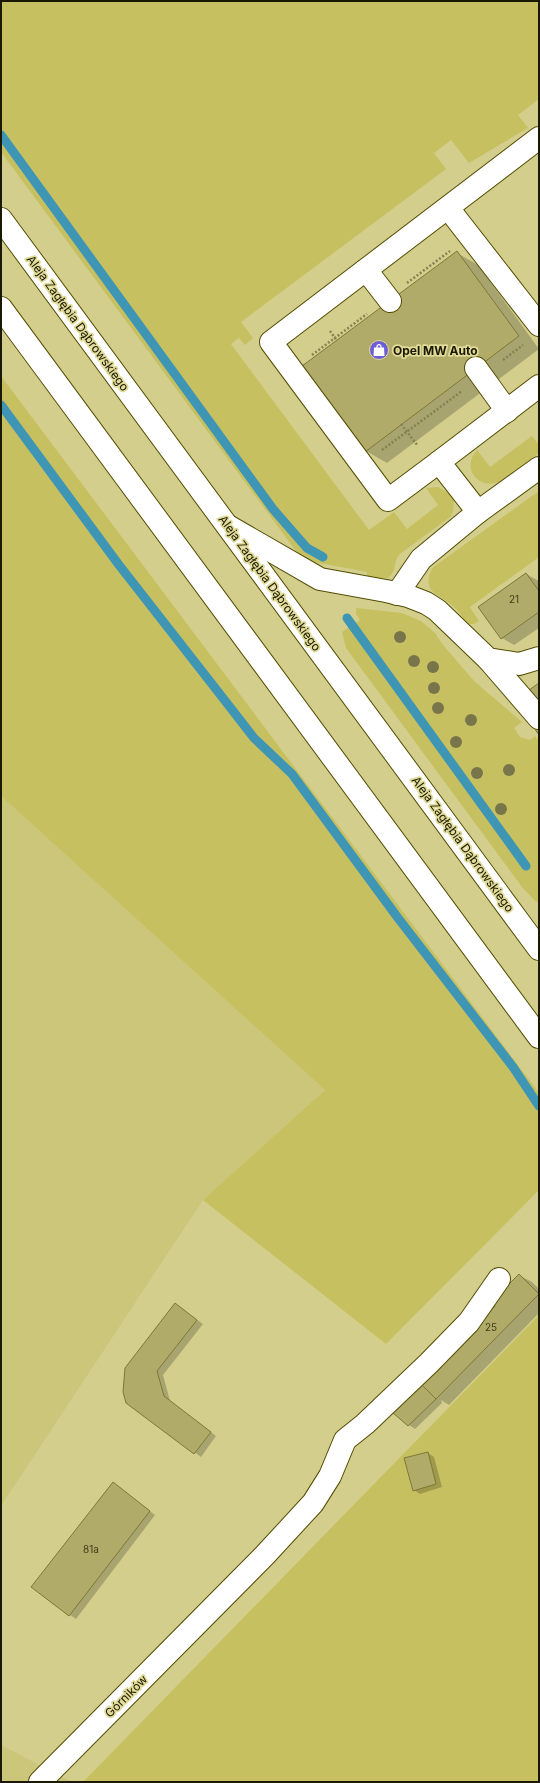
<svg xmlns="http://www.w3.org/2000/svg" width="540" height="1783" font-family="Inter,sans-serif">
  <rect width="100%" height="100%" fill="#d3ce8c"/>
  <g fill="#ccc67b">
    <path d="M1,796L325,1090L203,1200L1,1506Z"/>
    <path d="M1,1745L72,1782H1Z"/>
  </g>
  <g fill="#c7c060">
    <path d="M1,1H539V99L518,115L528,128L469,163L451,140L434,153L446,169L241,322L253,338L245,345L239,338L231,344L369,530L394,512L407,529L438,505L426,488L438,487L452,495L454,499L453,512L450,517L400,554C393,561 397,571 388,578H367V572L309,561L296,551L1,152Z"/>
    <path d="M1,376L539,1093V1190L386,1344L203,1200L325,1090L1,796Z"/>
    <path d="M532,436L539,445V453L499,482C477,490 461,467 477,450L490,467Z"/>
    <path d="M539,491V557L470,607L479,621L474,624H467C463,618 459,611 453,606C438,593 421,593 432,568Z"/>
    <path d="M356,608L402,613L421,621L435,633L443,645L475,682L522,722L514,728L520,737L530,740L535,736L539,741V903L535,901L522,887L346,648L342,632L360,620L356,614Z"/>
    <path d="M539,1315V1782H83Z"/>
  </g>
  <g fill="#0003">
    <path d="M457,253L478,265L539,349L387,463L366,451Z"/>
    <path d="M526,574L539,581V628L514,645L502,638Z"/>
    <path d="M519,1275L532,1282L539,1289V1313L449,1405L441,1400L442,1403L415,1429L409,1425L394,1412L423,1386L496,1306Z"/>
    <path d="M175,1304L203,1324L163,1375L170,1401L216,1436L201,1457L126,1402Z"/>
    <path d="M428,1453L434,1457L442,1487L420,1494L414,1490Z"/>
    <path d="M113,1483L155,1515L76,1619L70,1615Z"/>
  </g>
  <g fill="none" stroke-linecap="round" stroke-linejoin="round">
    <g stroke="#3f96b4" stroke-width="9">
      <path d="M1,135L273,509L307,548L323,557"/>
      <path d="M1,405L119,565L219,693L254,738L292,774L398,918L513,1067L539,1106"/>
      <path d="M347,618L526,866"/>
    </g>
  </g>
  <g fill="#b0ab69" stroke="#7e7837">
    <path d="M457,251L519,336L365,452L302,366Z"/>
    <path d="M526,573L539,591V612L501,639L478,607Z"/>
    <path d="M539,683V735L515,700Z"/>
    <path d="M519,1274L539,1294L436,1399L422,1385L495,1306L492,1301Z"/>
    <path d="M175,1303L197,1320L157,1371L164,1396L211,1432L194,1454L126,1403L123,1392L125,1368Z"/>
    <path d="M422,1385L436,1399L408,1426L392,1412Z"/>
    <path d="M428,1452L436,1484L413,1491L404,1458Z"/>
    <path d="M113,1482L150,1511L69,1616L31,1587Z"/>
  </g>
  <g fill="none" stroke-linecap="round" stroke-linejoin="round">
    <defs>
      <g id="minor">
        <path d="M448,208L539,325"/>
        <path d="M366,270L390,301"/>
        <path d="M476,368L507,411"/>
        <path d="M439,462L388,500L271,342L539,138"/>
        <path d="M478,512L439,462L539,386"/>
        <path d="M228,526L320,579L386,591L408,596L426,603L437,610L488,659L519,664L539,658"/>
        <path d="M397,594L421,559L478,512L539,468"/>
        <path d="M488,659L539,718"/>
        <path d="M40,1782L265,1555L313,1503L330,1476L345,1440L365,1424L429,1363L469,1322L499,1279"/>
      </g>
      <g id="major">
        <path d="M1,219L539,949"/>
        <path d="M1,308L539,1037"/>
      </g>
    </defs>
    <use href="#minor" stroke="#534d02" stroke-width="24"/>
    <use href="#major" stroke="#534d02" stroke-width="24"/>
    <g stroke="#858151" stroke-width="2.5" stroke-dasharray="2 2" stroke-linecap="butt">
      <path d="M407,283L450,251"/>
      <path d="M330,331L337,341"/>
      <path d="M312,355L367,314"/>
      <path d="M503,360L523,345"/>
      <path d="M401,424L418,446"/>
      <path d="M382,450L462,391"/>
    </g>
    <use href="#minor" stroke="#fff" stroke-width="22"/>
    <use href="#major" stroke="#fff" stroke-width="22"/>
  </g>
  <g fill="#79754b">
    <circle cx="400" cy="637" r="6"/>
    <circle cx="414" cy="661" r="6"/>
    <circle cx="433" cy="667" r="6"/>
    <circle cx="434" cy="688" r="6"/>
    <circle cx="438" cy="708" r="6"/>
    <circle cx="471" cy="720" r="6"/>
    <circle cx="456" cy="742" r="6"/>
    <circle cx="509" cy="770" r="6"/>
    <circle cx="477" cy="773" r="6"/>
    <circle cx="501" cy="809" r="6"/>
  </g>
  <defs>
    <symbol id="shop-disc" viewBox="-11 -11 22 22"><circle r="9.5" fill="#6d5ed8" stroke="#e0db98"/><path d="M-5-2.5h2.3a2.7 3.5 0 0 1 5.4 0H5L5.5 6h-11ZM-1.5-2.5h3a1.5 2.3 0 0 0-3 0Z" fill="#fff"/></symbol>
  </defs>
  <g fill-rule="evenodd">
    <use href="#shop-disc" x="368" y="339" width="22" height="22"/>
  </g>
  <g text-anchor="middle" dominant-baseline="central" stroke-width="3.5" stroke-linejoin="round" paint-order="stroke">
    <g font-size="10" fill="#403d1a">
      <text x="514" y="599">21</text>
      <text x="491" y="1327">25</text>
      <text x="91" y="1549">81a</text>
    </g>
    <g font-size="12" fill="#1b1800" stroke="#e0db98">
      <text transform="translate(78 323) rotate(54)">Aleja Zagłębia Dąbrowskiego</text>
      <text transform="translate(270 583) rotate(54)">Aleja Zagłębia Dąbrowskiego</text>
      <text transform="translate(463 844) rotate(54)">Aleja Zagłębia Dąbrowskiego</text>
      <text transform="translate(126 1696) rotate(-45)">Górników</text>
    </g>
    <g font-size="12" font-weight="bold" fill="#1b1800" stroke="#e0db98" text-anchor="start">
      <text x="393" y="350">Opel MW Auto</text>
    </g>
  </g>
  <rect width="540" height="1783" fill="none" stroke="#1b1800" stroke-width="4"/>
</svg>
